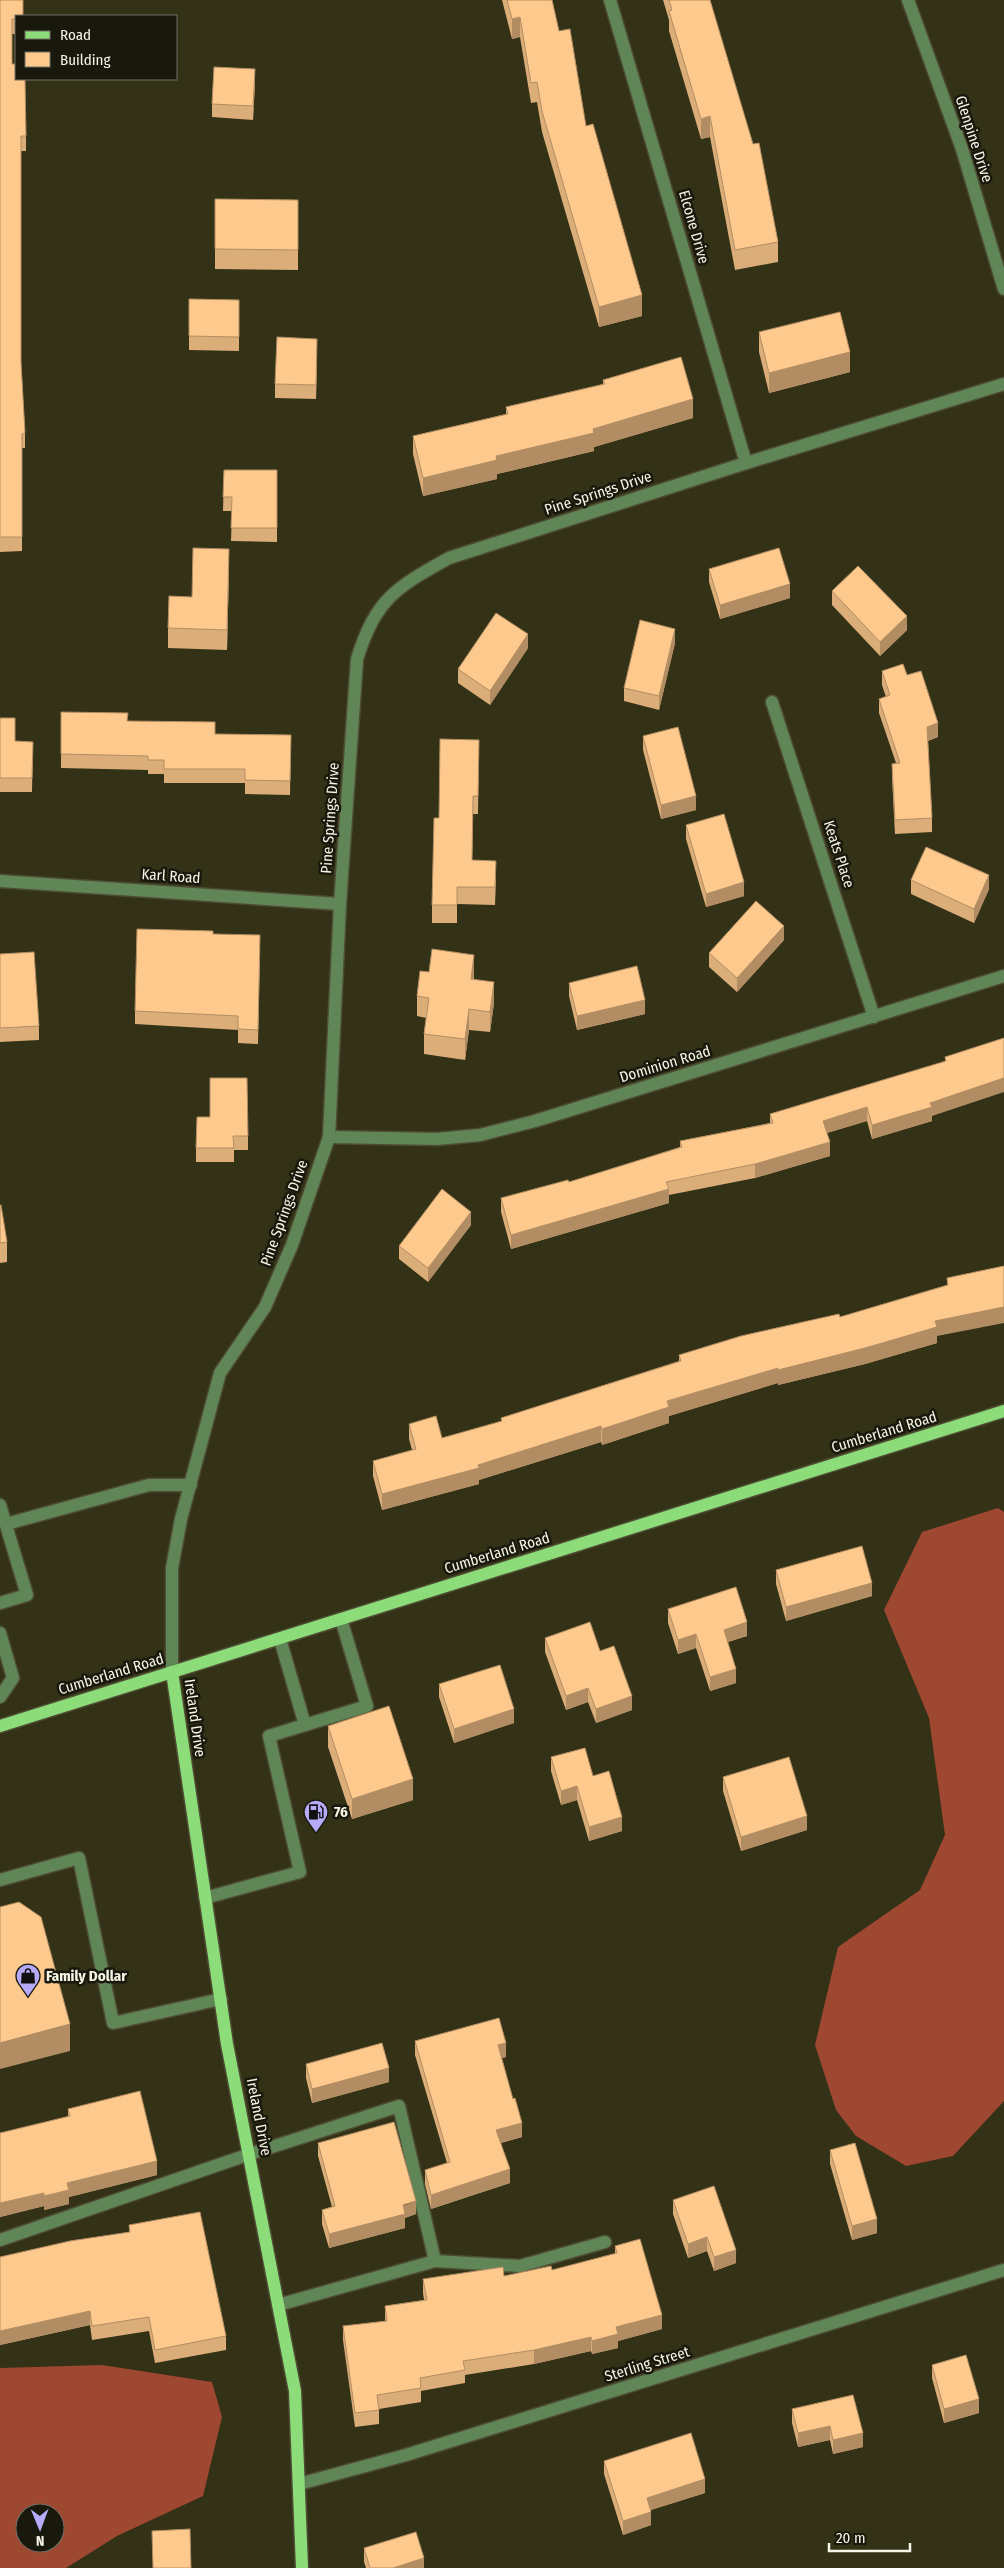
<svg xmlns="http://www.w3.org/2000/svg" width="1004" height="2568" font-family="'Fira Sans Condensed',sans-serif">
  <rect width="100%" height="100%" fill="#333116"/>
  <g fill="#9e4731" fill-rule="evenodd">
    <path d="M998,1508L1004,1512V2101L953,2156L906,2166L856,2136L836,2110L815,2045L838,1947L920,1890L945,1835L929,1718L884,1610L922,1532Z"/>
    <path d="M102,2365L212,2382L222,2417L203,2496L117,2536L66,2568H0V2368ZM25,2513H55V2543H25Z"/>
  </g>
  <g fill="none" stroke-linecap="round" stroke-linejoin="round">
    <defs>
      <g id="minor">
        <path d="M610,0L746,463"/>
        <path d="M908,0L962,149L1004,289"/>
        <path d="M772,702L874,1017"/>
        <path d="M0,881L340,904"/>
        <path d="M329,1137L437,1139L480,1135L535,1121L1004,976"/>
        <path d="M0,1505L27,1595L0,1603"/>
        <path d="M6,1524L149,1485H191"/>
        <path d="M0,1633L13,1678L0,1697"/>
        <path d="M280,1639L305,1725"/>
        <path d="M172,1672V1568L181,1519L220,1373L265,1307L292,1245L329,1137L340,904L357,659C376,599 395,588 449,558L746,463L1004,384"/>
        <path d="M0,1880L79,1858L113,2023L221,1999"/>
        <path d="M205,1898L300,1872L269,1736L367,1706L341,1619"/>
        <path d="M0,2240L250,2154L399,2106L435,2261L278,2305"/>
        <path d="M435,2261L520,2266L605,2242"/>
        <path d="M299,2484L406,2455L1004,2270"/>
      </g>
      <g id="major">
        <path d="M172,1672L227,2044L295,2391L302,2568"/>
        <path d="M0,1726L1004,1411"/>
      </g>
    </defs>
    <use href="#minor" stroke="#4e4d33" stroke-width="15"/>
    <use href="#major" stroke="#4e4d33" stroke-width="15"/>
    <use href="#minor" stroke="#608657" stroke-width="12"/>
    <use href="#major" stroke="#8cdc79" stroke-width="12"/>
  </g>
  <g fill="#daad79">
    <path d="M0,0L16,16V34H12V64L26,136V151H21V362L25,433V448H22V551L0,552Z"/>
    <path d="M502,0H552L559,31L586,126L642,316L599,327L542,132L537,102L531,103L520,37L512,39Z"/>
    <path d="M663,0H710L778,242V262L735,270L710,137L701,139L669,31V20Z"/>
    <path d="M255,83L253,120L212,117V104Z"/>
    <path d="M215,199L298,200V270L215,269Z"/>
    <path d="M189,299L239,300V351L189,350Z"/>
    <path d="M759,332L850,372L769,393L759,352Z"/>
    <path d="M317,352L316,399L275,398V384Z"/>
    <path d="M603,380L693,418L594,447V451L497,474V479L423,496L413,454V436L506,414V407L603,384Z"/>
    <path d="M224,470H277V542L231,541L232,511H223Z"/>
    <path d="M709,569L790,598L720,619L709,582Z"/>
    <path d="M229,570L227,650L168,648V628L192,597Z"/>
    <path d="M832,591L907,630L880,656L832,605Z"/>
    <path d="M675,643L659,710L624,701V688Z"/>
    <path d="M528,648L490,705L458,683V669Z"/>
    <path d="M882,671L907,675L938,737L928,741L932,818V832L895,834L892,778V764L896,763L879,713V699L886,697L882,685Z"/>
    <path d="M61,712L215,734L291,735L290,795L245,794V783H164V774H148V770L61,768Z"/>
    <path d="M0,718L15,741L33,742L32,792H0Z"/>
    <path d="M643,736L696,810L661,819L643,750Z"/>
    <path d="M479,740L478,814H473L472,860L496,879L495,905L457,904V923H432V905L439,818Z"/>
    <path d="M686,825L744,896L706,907L686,839Z"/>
    <path d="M911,880L989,889L974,923L911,894Z"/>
    <path d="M213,934L260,949L258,1044L238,1043V1030L135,1024V1011Z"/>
    <path d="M784,940L737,992L709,967V953Z"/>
    <path d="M0,954L39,1026V1040L0,1042Z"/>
    <path d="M429,972L474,975V980L494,1003L490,1032L469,1030L465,1060L424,1054V1034L426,1018L417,1016V996Z"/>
    <path d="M569,983L645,1014L577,1030L569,996Z"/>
    <path d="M1004,1038L932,1116V1121L872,1139L867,1121L827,1133L830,1156L755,1178L669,1195V1203L511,1249L501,1212V1198L569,1182L680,1147V1141L770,1123V1114L945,1062V1057Z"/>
    <path d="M210,1117L248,1136V1150H234V1162H196V1148Z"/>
    <path d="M0,1205L7,1242V1262L0,1263Z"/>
    <path d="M471,1225L428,1282L399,1259V1246Z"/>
    <path d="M1004,1266L937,1336V1343L865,1364L778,1385V1383L669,1416V1423L602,1445L601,1442L479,1480V1484L382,1510L373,1476V1461L412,1450L409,1439V1424L442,1438L501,1422V1418L679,1361V1355L840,1317L947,1285V1278Z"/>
    <path d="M776,1570L872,1596L786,1621L776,1584Z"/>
    <path d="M668,1609L747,1636L728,1642L736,1683L710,1691L696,1648L678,1654L668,1623Z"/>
    <path d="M545,1638L600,1651L632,1710L596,1723L588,1702L566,1710L545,1652Z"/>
    <path d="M439,1684L514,1723L454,1743L439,1697Z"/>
    <path d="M328,1726L413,1800L352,1819L328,1747Z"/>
    <path d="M551,1757L593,1776L622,1831L589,1841L577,1800L561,1805L551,1771Z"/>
    <path d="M723,1777L807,1830L741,1851L723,1791Z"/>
    <path d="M415,2041L506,2057L502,2058L522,2137L501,2143L510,2183L431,2209L425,2184V2170L447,2163L415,2055Z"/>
    <path d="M306,2064L389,2082L312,2103L306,2078Z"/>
    <path d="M68,2109L157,2175L69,2197V2204L44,2210V2206L0,2217V2133L68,2117Z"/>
    <path d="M318,2143L416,2214L405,2218V2228L329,2248L322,2224V2210L332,2207L318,2156Z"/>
    <path d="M830,2150L877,2233L852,2240L830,2164Z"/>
    <path d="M673,2200L736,2263L714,2271L707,2251L688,2258L673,2214Z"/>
    <path d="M129,2225L226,2336V2350L155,2363L149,2331L92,2340L90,2325L0,2345V2257L129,2232Z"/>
    <path d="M615,2246L662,2329L618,2341V2348L592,2354L591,2351L534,2364L465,2375V2383L421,2391V2402L379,2409V2424L355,2427L343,2340V2326L385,2321V2306L424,2300L423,2293V2279L504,2276L552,2270L615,2254Z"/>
    <path d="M932,2365L979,2413L944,2423L932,2378Z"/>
    <path d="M853,2395L863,2447L833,2454L830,2440L798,2447L792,2423V2409Z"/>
    <path d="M604,2461L705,2493L651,2510V2525L623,2535L604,2474Z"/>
    <path d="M364,2548L424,2568H366L364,2562Z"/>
  </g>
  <g fill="#b28d63">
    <path d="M520,17V37L512,39V19Z"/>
    <path d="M255,69V83L253,120V106Z"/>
    <path d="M710,116V137L701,139V119Z"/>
    <path d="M642,295V316L599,327V307Z"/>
    <path d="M317,339V352L316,399V385Z"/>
    <path d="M850,352V372L769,393V373Z"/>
    <path d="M693,399V418L594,447V451L497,474V479L423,496V478Z"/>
    <path d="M229,549V570L227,650V630Z"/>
    <path d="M790,584V598L720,619V605Z"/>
    <path d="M907,616V630L880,656V642Z"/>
    <path d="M675,629V643L659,710V696Z"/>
    <path d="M528,634V648L490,705V691Z"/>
    <path d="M938,723V737L927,741V727Z"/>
    <path d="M696,796V810L661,819V805Z"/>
    <path d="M989,875V889L974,923V909Z"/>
    <path d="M744,882V896L706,907V894Z"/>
    <path d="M784,926V940L737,992V978Z"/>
    <path d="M474,955V975L471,1000V979Z"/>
    <path d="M494,982V1003L490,1032V1012Z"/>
    <path d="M645,1000V1014L577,1030V1016Z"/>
    <path d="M469,1009V1030L465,1060V1039Z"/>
    <path d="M1004,1078V1092L932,1116V1121L872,1139V1125L930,1103Z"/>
    <path d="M867,1107V1121L823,1134V1121Z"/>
    <path d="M830,1142V1156L755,1178V1164Z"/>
    <path d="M669,1189V1203L511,1249V1235Z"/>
    <path d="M471,1212V1225L428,1282V1268Z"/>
    <path d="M1004,1307V1323L937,1336V1343L865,1364L778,1385V1370L935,1321Z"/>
    <path d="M778,1368V1383L669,1416V1423L602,1445V1429L667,1401Z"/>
    <path d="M601,1426V1442L479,1480V1484L382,1510V1494Z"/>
    <path d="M872,1583V1596L786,1621V1607Z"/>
    <path d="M747,1622V1636L724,1643V1630Z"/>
    <path d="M696,1634V1648L678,1654V1640Z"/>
    <path d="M736,1669V1683L710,1691V1677Z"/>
    <path d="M588,1688V1702L566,1710V1696Z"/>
    <path d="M632,1696V1710L596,1723V1709Z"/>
    <path d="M514,1709V1723L454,1743V1729Z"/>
    <path d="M413,1779V1800L352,1819V1799Z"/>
    <path d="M577,1786V1800L561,1805V1791Z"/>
    <path d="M807,1816V1830L741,1851V1837Z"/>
    <path d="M622,1817V1831L589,1841V1827Z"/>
    <path d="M70,2024V2051L0,2069V2043Z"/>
    <path d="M506,2043V2057L498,2059V2045Z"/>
    <path d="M389,2068V2082L312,2103V2089Z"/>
    <path d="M522,2123V2137L496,2144V2130Z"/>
    <path d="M157,2161V2175L69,2197V2204L44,2210V2196L67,2183Z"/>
    <path d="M510,2169V2183L431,2209V2195Z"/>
    <path d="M44,2193V2206L0,2217V2203Z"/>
    <path d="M416,2201V2214L405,2218V2228L329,2248V2234Z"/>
    <path d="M877,2219V2233L852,2240V2226Z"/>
    <path d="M707,2237V2251L688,2258V2244Z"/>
    <path d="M736,2250V2263L714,2271V2257Z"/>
    <path d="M90,2311V2325L0,2345V2331Z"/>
    <path d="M662,2315V2329L618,2341V2348L592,2354V2341L616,2327Z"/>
    <path d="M591,2337V2351L534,2364V2350Z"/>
    <path d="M979,2399V2413L944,2423V2409Z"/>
    <path d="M830,2426V2440L798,2447V2433Z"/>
    <path d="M863,2433V2447L833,2454V2440Z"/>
    <path d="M705,2479V2493L647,2511V2498Z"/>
    <path d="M651,2512V2525L623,2535V2521Z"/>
    <path d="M424,2558V2568H393Z"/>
  </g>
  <g fill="#fec98d" stroke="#b28d63">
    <path d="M0,0H23V16H16V19H12V64H16V79H25L26,136H21V362L25,433L22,434V537H0Z"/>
    <path d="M507,0H552L559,31L570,29L586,126L593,124L642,295L599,307L542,111L537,82L531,83L520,17L512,19Z"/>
    <path d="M669,0H710L753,144L759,143L778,242L735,250L710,116L701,119L669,11L672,10Z"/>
    <path d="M214,67L255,69L253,106L212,104Z"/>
    <path d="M215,199L298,200V250L215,249Z"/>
    <path d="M189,299L239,300V337L189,336Z"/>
    <path d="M840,312L850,352L769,373L759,332Z"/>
    <path d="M277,337L317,339L316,385L275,384Z"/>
    <path d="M681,357L693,399L593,429L594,433L496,456L497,460L423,478L413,436L508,414L506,407L605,384L603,380Z"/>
    <path d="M224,470H277V528H231L232,497H223Z"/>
    <path d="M193,548L229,549L227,630L168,628L169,596L192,597Z"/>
    <path d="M779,548L790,584L720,605L709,569Z"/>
    <path d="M858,566L907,616L880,642L832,591Z"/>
    <path d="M496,613L528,634L490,691L458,669Z"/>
    <path d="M640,620L675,629L659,696L624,688Z"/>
    <path d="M903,664L907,675L921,671L938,723L927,727L932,818L895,820L892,764L900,763L879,699L890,695L882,671Z"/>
    <path d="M61,712L128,713L127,721L215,722V734L291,735L290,781L245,780V769H164V760H148V756L61,754Z"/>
    <path d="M0,718H15V741L33,742L32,778H0Z"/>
    <path d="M678,727L696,796L661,805L643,736Z"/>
    <path d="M440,739L479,740L478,796H473L472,860L496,861L495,887H457V905H432L434,818H439Z"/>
    <path d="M724,814L744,882L706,894L686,825Z"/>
    <path d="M926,847L989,875L974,909L911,880Z"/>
    <path d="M756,901L784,926L737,978L709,953Z"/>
    <path d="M137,929L213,931V934L260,935L258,1030L238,1029V1016L135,1011Z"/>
    <path d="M432,949L474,955L471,979L494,982L490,1012L469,1009L465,1039L424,1034L429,998L417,996L420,971L429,972Z"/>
    <path d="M34,952L39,1026L0,1028V954Z"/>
    <path d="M637,966L645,1000L577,1016L569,983Z"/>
    <path d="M1004,1038V1078L930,1103L932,1107L872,1125L867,1107L823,1121L830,1142L755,1164L666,1182L669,1189L511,1235L501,1198L568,1180L569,1182L682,1147L680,1141L773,1123L770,1114L946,1061L945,1057Z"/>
    <path d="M210,1078H247L248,1136H233L234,1148H196L197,1117H210Z"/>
    <path d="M442,1189L471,1212L428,1268L399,1246Z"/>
    <path d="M0,1205H1L7,1242L0,1243Z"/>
    <path d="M1004,1266V1307L935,1321L937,1327L865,1348L778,1370V1368L667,1401L669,1407L602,1429L601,1426L478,1465L479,1468L382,1494L373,1461L416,1449L409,1424L436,1416L442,1438L502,1421L501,1418L681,1361L679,1355L741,1336L839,1314L840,1317L948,1285L947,1278Z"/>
    <path d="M862,1546L872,1583L786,1607L776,1570Z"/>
    <path d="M736,1587L747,1622L724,1630L736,1669L710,1677L696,1634L678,1640L668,1609Z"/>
    <path d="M590,1622L600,1651L614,1646L632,1696L596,1709L588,1688L566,1696L545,1638Z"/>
    <path d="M500,1665L514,1709L454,1729L439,1684Z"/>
    <path d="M389,1706L413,1779L352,1799L328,1726Z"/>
    <path d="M585,1748L593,1776L609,1771L622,1817L589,1827L577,1786L561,1791L551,1757Z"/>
    <path d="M789,1757L807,1816L741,1837L723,1777Z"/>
    <path d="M19,1902L41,1917L70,2024L0,2043V1907Z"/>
    <path d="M499,2018L506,2043L498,2045L513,2099L515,2098L522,2123L496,2130L510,2169L431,2195L425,2170L450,2162L415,2041Z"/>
    <path d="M382,2043L389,2068L312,2089L306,2064Z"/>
    <path d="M140,2091L157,2161L67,2183L69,2190L44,2196V2193L0,2203V2133L70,2116L68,2109Z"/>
    <path d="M394,2122L416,2201L403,2205L405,2214L329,2234L322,2210L335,2206L318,2143Z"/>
    <path d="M855,2143L877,2219L852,2226L830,2150Z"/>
    <path d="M714,2186L736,2250L714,2257L707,2237L688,2244L673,2200Z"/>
    <path d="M200,2212L226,2336L155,2350L149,2317L92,2326L90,2311L0,2331V2257L70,2241L130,2232L129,2225Z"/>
    <path d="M640,2239L662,2315L616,2327L618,2334L592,2341L591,2337L534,2350L463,2361L465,2370L420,2378L421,2388L377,2395L379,2410L355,2413L343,2326L387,2321L385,2306L427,2300L423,2279L503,2267L504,2276L551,2266L552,2270L617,2253L615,2246Z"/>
    <path d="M966,2355L979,2399L944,2409L932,2365Z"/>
    <path d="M853,2395L863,2433L833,2440L830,2426L798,2433L792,2409Z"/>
    <path d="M691,2433L705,2479L647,2498L651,2512L623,2521L604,2461Z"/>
    <path d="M190,2529L191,2568H153L152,2531Z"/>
    <path d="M416,2532L424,2558L393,2568H370L364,2548Z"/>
  </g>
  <defs>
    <symbol id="fuel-pin" viewBox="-11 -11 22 30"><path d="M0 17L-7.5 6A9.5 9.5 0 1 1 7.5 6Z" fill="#b6abf8" stroke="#19180d"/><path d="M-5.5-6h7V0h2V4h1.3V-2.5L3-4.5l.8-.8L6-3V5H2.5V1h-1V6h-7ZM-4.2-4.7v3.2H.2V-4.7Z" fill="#111"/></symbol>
    <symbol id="shop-pin" viewBox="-11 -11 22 30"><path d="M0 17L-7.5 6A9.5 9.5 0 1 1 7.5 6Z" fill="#b6abf8" stroke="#19180d"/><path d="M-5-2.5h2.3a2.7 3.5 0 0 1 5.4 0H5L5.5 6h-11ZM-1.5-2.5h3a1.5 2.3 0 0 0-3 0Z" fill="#111"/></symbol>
  </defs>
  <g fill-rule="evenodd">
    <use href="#fuel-pin" x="302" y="1798" width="28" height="38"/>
    <use href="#shop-pin" x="14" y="1962" width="28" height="38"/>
  </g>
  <g text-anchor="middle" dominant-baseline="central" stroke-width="5" stroke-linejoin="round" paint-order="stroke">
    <g font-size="15" fill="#f6f6e6" stroke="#19180d">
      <text transform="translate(974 139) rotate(72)">Glenpine Drive</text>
      <text transform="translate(694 227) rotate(74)">Elcone Drive</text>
      <text transform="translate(598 493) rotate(-18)">Pine Springs Drive</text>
      <text transform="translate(330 818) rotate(-86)">Pine Springs Drive</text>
      <text transform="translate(839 854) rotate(72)">Keats Place</text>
      <text transform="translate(171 876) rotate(4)">Karl Road</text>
      <text transform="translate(665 1064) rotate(-17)">Dominion Road</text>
      <text transform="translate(284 1213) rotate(-70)">Pine Springs Drive</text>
      <text transform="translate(884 1432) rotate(-17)">Cumberland Road</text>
      <text transform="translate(497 1553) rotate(-17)">Cumberland Road</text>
      <text transform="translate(111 1674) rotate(-17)">Cumberland Road</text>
      <text transform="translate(195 1718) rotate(82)">Ireland Drive</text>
      <text transform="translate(259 2117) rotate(79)">Ireland Drive</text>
      <text transform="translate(647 2364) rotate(-17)">Sterling Street</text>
    </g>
    <g font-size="15" font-weight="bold" fill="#f6f6e6" stroke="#19180d" text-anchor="start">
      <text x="334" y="1812">76</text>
      <text x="46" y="1976">Family Dollar</text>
    </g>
  </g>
  <rect x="15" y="15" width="162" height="65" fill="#19180d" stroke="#717164"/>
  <rect x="25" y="31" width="25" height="8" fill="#8cdc79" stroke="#717164"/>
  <text x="60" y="40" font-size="15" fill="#f6f6e6">Road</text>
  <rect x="25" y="52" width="25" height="15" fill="#fec98d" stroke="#717164"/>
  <text x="60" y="65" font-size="15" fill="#f6f6e6">Building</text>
  <g transform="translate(40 2528) rotate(179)"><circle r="24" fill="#19180d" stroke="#717164"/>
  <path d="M0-4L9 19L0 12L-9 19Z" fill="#b6abf8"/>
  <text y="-8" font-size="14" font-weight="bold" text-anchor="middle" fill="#f6f6e6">N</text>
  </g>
  <path d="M829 2543v8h81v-8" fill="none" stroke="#f6f6e6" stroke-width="2.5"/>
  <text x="836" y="2543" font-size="15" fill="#f6f6e6" stroke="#19180d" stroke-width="4" paint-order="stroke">20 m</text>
</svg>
